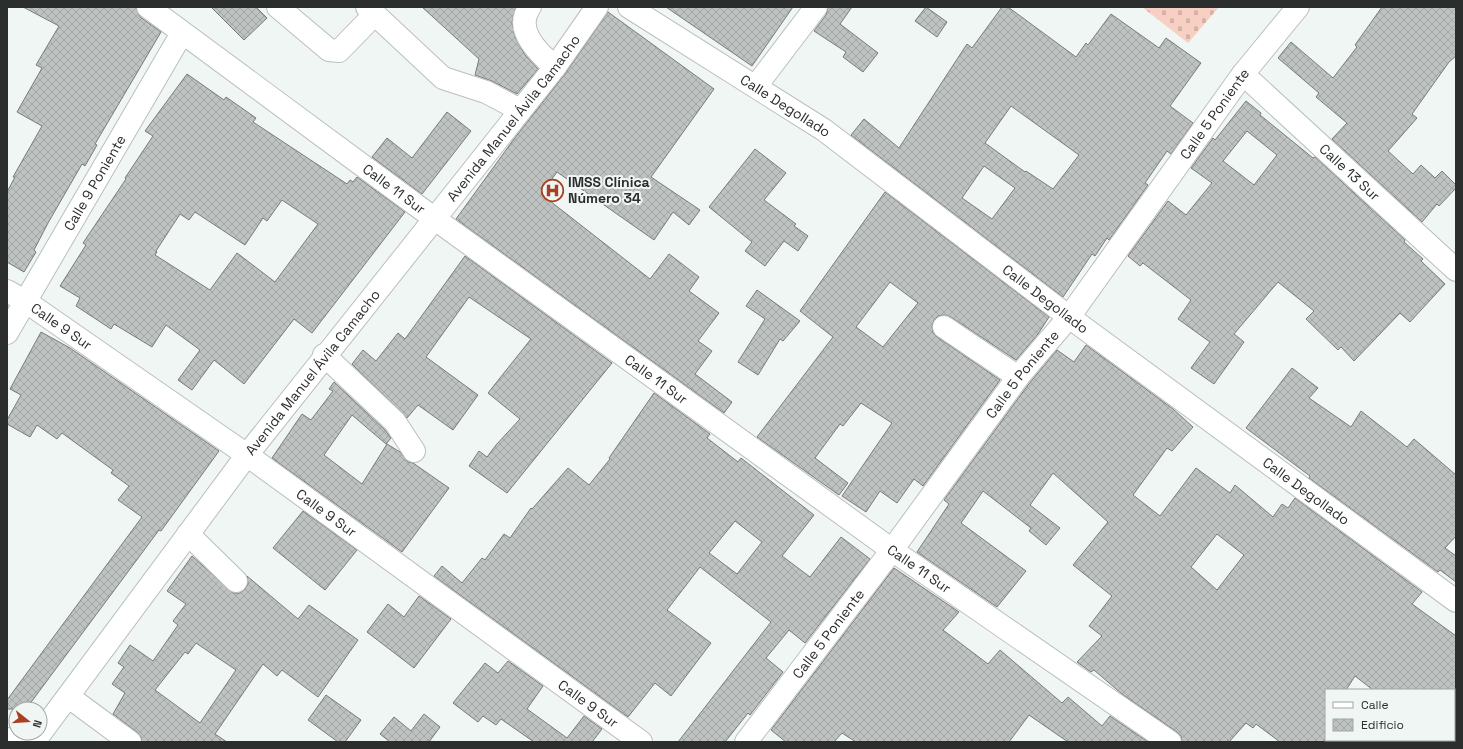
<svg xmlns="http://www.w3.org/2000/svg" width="1463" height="749" font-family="'Space Grotesk',sans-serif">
  <defs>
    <pattern id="cemetery-stones" width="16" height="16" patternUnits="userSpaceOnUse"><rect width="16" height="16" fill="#f7cfc3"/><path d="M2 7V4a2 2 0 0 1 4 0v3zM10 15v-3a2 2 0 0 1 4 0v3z" fill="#d4b2a8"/></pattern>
    <pattern id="building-cross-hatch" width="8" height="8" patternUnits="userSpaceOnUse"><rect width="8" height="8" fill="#bec3c2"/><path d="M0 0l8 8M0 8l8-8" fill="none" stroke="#a3a8a7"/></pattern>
  </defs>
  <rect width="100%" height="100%" fill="#f0f6f4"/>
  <path fill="url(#cemetery-stones)" d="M1142,7H1219L1188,43Z"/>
  <g fill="url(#building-cross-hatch)" stroke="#777c7a" fill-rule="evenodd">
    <path d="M23,7H136L140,17L161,32L95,144L97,145L85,166L82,164L48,223L34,250L36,252L24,272L7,262V192L15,177H13L42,126L17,112L42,68L36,65L59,26Z"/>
    <path d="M211,7H256L267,18L244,40Z"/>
    <path d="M422,7H516L512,22L515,37L525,55L538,69L517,94L492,81L475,75L479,59Z"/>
    <path d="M666,7H793L752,66Z"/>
    <path d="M828,7H852L840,24L878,53L863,72L843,57L846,52L814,31L826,15Z"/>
    <path d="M926,7L947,22L937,37L915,21Z"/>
    <path d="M1002,7H1008L1076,57L1086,43L1088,45L1111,14L1159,48L1166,38L1201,63L1170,106L1193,123L1171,154L1167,151L1145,183L1148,185L1109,240L1107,238L1095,256L1092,254L1063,297L851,135L864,119L899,148L967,44L972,48ZM1011,106L1079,155L1053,189L1026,171L1025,172L985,143ZM984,166L1015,188L992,219L962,198Z"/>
    <path d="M1382,7H1456V56L1449,62L1412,114L1417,118L1388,151L1413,174L1421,165L1435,178L1442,171L1456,185V188L1439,206L1437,204L1422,222L1332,139L1347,123L1316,97L1319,93L1278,58L1291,42L1333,78L1357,47L1355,45Z"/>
    <path d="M608,12L714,89L651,177L700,210L689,225L673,212L654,240L557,172L541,194L650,279L669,254L699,277L689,291L719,313L698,341L712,351L695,374L732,402L724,413L456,219L514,139L565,74Z"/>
    <path d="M187,74L224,100L226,97L256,118L253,122L347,184L350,180L353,182L357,177L405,212L312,333L294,319L244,384L214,360L192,390L178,380L200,350L166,325L152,347L114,324L111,329L76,306L80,298L60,286L86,245L83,243L126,179L125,178L153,136L145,131ZM282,200L318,224L275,282L237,253L210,290L155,255L157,252L156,251L180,214L189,220L195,212L245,245L263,218L267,221Z"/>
    <path d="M1246,101L1261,113L1260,115L1313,158L1315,157L1405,240L1404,242L1423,259L1421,261L1445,284L1410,322L1400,313L1354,361L1341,347L1338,350L1306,319L1314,311L1278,282L1234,334L1244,342L1214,384L1191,368L1210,342L1178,319L1191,300L1143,263L1140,266L1128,256L1168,201L1186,215L1212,183L1191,168L1213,138L1215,140ZM1247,131L1277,155L1254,185L1223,161Z"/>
    <path d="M447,112L471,131L422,194L372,157L387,138L412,158Z"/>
    <path d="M755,149L786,173L764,200L796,224L794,226L808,236L798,251L784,241L765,266L745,251L752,242L709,207Z"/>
    <path d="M885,192L1049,317L1038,334L1016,360L951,317L944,315L938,316L934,320L932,327L933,333L937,337L1000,380L923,486L914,479L897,503L880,491L866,512L842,496L892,423L861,403L843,426L840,424L815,458L848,483L839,495L757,437L833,337L800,311ZM890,282L918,303L883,347L856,327Z"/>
    <path d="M465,256L612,363L507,493L469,466L479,451L487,457L496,445L520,419L488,393L531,339L469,297L426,357L478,395L453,430L418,405L407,418L352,364L363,350L376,361L398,333L405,339Z"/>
    <path d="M757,290L800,321L783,341L780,339L758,375L738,362L765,319L746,306Z"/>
    <path d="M41,332L70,348L219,451L161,531L159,530L26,709H7V700L142,517L118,500L129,486L111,473L113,470L62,433L57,439L37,425L30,437L7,424V420L21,395L10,389Z"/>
    <path d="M1086,345L1173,409L1193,427L1172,451L1167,448L1133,495L1160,516L1196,468L1230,493L1235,485L1273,517L1282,504L1288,508L1295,498L1422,592L1412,604L1456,636V690H1373L1355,676L1346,690H1326V742H1280L1256,724L1253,728L1246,723L1229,742H1182L1181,736L1177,732L1122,694L1094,670L1091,672L1077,662L1102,636L1089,626L1112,596L1073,565L1108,522L1053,473L1030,505L1060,528L1046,545L1029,531L1031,528L983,491L961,523L1026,571L997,607L917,552L949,504L944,500L1028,385L1057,350L1074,362ZM1217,534L1244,555L1217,590L1191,567Z"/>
    <path d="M1292,368L1318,388L1309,398L1351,427L1361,411L1407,447L1414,439L1456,475V536L1445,548L1456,556V582L1440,570L1438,572L1309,478L1310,476L1246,428Z"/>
    <path d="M334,382L385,430L391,438L386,444L352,415L324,455L362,484L387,444L400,452L408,462L413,463L449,488L402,552L272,458L302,414L311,420L333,391L329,389Z"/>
    <path d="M654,393L710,434L707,438L738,462L741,458L814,515L782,556L810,577L841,537L870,559L805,643L789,630L766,658L783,672L750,715L748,713L725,742H678L771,622L700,567L667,610L711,643L671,696L655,683L628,717L434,576L442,566L462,583L482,558L485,560L504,534L510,538L531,508L532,509L568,468L589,485L610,459L609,458ZM735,521L762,542L737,574L709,553Z"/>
    <path d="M303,511L357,550L325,590L273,548Z"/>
    <path d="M192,556L233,593H240L245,589L248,584L247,576L298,619L309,605L358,640L318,697L282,670L277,676L263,664L215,734L227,742H142L141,737L137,732L113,714L125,693L112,684L124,667L118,663L130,645L153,661L178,625L173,621L186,604L167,591ZM196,643L236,670L200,723L155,690L185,652L188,654Z"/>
    <path d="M894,568L959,612L943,630L988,664L1000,650L1062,703L1068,697L1102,726L1110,716L1148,742H1068L1029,715L1009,742H856L842,733L834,742H786L771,730Z"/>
    <path d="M419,596L451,619L414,668L367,632L388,604L404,617Z"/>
    <path d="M508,661L543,686L527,709L567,738L584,716L602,729L592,742H534L501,719L496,725L483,716L478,722L453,703L485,663L498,673Z"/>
    <path d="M326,695L361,720L345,742H338L308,720Z"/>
    <path d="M424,714L440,727L429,742H390L380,734L394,717L411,731Z"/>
  </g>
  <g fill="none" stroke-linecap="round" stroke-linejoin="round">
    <defs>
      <g id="minor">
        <path id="s1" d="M148,7L435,219L892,550L1170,742"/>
        <path d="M278,7L329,50L339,51L375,14"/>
        <path d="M367,7L443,78L486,92L520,110"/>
        <path d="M530,7C513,29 538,53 555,67"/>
        <path id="s2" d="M629,7L824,130L1069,317L1456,601"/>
        <path id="s3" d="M1243,74L1456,270"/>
        <path d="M756,86L816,7"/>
        <path id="s4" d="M7,291L25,301L247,455L641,742"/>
        <path d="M944,327L1018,377"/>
        <path id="s5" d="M7,333L182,33"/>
        <path d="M324,355L395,422L414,451"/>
        <path d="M188,534L236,581"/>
        <path d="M69,697L130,742"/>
        <path d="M1454,734L1456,731"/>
        <path d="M7,739L13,742"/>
        <path id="s6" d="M746,742L892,550L1018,377L1069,317L1243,74L1298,7"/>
      </g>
      <g id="major">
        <path id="s7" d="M34,742L247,455L555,67L597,7"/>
      </g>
    </defs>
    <use href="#minor" stroke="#babfbd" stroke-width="24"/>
    <use href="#major" stroke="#babfbd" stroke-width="24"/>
    <use href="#minor" stroke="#fff" stroke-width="22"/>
    <use href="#major" stroke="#fff" stroke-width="22"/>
  </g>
  <defs>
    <symbol id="hospital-ring" viewBox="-11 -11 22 22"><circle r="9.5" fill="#f0f6f4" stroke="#a84022" stroke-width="1.5"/><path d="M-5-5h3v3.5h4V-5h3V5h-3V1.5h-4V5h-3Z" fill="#a84022"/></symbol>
  </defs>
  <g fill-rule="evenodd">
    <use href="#hospital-ring" x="540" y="178" width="25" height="25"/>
  </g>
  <g text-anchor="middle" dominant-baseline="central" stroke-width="4" stroke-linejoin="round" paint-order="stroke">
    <g font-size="14" fill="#2c2e2e" stroke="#f0f6f4">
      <text stroke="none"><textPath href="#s2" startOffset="185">Calle Degollado</textPath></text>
      <text stroke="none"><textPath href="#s6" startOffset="784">Calle 5 Poniente</textPath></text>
      <text stroke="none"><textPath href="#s7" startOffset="787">Avenida Manuel Ávila Camacho</textPath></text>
      <text stroke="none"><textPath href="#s3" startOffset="145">Calle 13 Sur</textPath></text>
      <text stroke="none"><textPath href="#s5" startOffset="174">Calle 9 Poniente</textPath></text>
      <text stroke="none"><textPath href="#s1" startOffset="306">Calle 11 Sur</textPath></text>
      <text stroke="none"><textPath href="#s2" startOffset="509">Calle Degollado</textPath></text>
      <text stroke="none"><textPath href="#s4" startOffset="65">Calle 9 Sur</textPath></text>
      <text stroke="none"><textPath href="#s7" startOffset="463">Avenida Manuel Ávila Camacho</textPath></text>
      <text stroke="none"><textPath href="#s6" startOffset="460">Calle 5 Poniente</textPath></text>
      <text stroke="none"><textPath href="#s1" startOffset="630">Calle 11 Sur</textPath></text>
      <text stroke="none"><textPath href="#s2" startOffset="833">Calle Degollado</textPath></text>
      <text stroke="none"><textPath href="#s4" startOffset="389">Calle 9 Sur</textPath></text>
      <text stroke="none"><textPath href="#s1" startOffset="954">Calle 11 Sur</textPath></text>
      <text stroke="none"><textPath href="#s6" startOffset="136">Calle 5 Poniente</textPath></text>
      <text stroke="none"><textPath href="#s4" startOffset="713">Calle 9 Sur</textPath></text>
    </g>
    <g font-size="14" font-weight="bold" fill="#2c2e2e" stroke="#f0f6f4" text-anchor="start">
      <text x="568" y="182">IMSS Clínica<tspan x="568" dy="16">Número 34</tspan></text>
    </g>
  </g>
  <rect width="1463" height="749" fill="none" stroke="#2c2e2e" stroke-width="16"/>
  <rect x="1325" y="689" width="130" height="52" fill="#f0f6f4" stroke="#a2a6a5"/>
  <rect x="1333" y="702" width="20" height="6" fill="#ffffff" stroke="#a2a6a5"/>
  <text x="1361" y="709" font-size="12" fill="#2c2e2e">Calle</text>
  <rect x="1333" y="719" width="20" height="12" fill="url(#building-cross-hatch)" stroke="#a2a6a5"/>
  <text x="1361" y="729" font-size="12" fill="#2c2e2e">Edificio</text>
  <g transform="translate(28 721) rotate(107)"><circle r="19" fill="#f0f6f4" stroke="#a2a6a5"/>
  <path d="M0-3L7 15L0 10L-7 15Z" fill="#a84022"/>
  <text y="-6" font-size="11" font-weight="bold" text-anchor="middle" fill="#2c2e2e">N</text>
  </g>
</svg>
